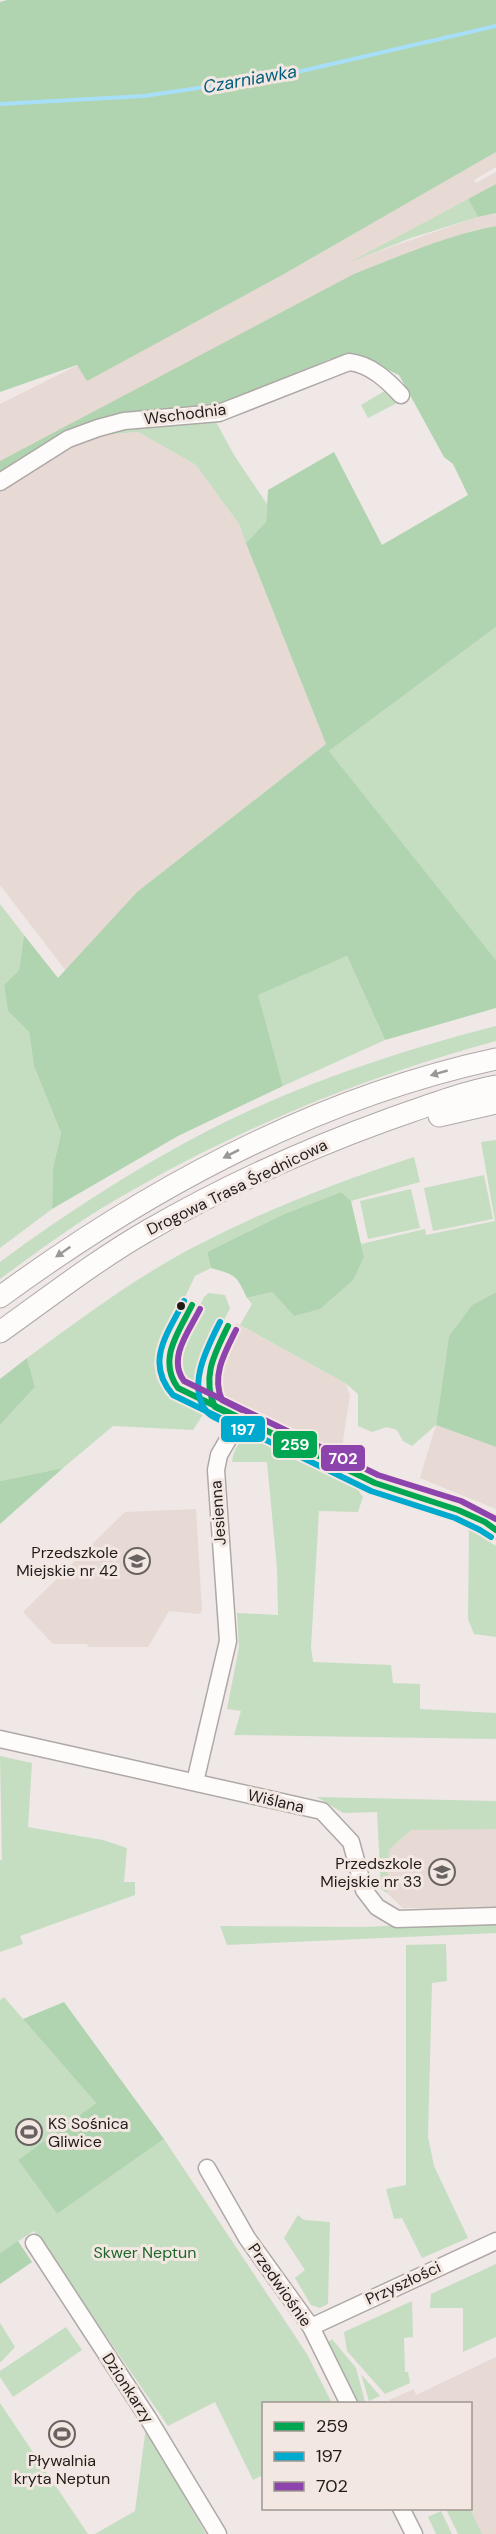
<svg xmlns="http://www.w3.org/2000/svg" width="496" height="2534" font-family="'DM Sans',sans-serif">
  <rect width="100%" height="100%" fill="#efe8e6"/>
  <g fill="#e7d9d4">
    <path d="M496,152V167L474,180L476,183L496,172V184L356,259L478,217L496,213V226L475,230L412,251L0,461V404L78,365L87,380L284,274Z"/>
    <path d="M138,432L196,465L239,524L326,744L137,892L66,971L0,885V488L87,436Z"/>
    <path d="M236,1323L345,1383L350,1395L341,1453L225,1397L219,1392L216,1365Z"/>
    <path d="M436,1425L496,1447V1509L420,1478Z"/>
    <path d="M196,1509L202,1611L199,1614L169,1611L148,1647H88L87,1644H53L23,1612L125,1512Z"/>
    <path d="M460,1828L496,1829V1908L447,1910L443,1908H403L387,1893L389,1850L411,1830Z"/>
    <path d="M496,2357V2534H482L470,2509V2404H391L389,2400L414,2389L416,2395Z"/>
  </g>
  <g fill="#c5dec2">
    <path d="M468,199L478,217L411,238L350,262Z"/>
    <path d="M388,389L399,402L368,418L361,405Z"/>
    <path d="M215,420L234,455L267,504L266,522L246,543L239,524L196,465L138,432L87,436L129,424Z"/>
    <path d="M496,627V960L329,751Z"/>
    <path d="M0,904L24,935L19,970L4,985L8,1011L29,1032L34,1066L61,1133L53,1168L52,1209L0,1248Z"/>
    <path d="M347,956L385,1040L283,1086L257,995Z"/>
    <path d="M496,1026V1041C360,1078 234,1130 112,1202C73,1225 37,1252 0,1279V1262C66,1213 136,1168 209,1130C299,1084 398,1051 496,1026Z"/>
    <path d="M496,1140V1292L472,1305L449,1336L436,1425L412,1446L403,1441L397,1430L387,1427L372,1432L358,1426V1394L345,1383L240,1325L252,1304L247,1298L272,1292L294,1316L364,1257L361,1244L425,1229L426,1235L495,1221L481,1142Z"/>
    <path d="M414,1157L420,1182L351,1201L341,1192L284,1214L207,1252L211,1268L195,1276L154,1362L157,1379L172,1392L206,1410L193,1430L113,1426L63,1468L0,1481V1425L35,1387L27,1358C82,1318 137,1276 198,1245C267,1209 340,1181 414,1157Z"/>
    <path d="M484,1175L493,1219L433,1231L424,1188Z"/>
    <path d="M411,1189L420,1228L368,1239L360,1201Z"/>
    <path d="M209,1293L225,1295L230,1308L201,1368L203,1398C190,1388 175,1380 173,1362L204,1297Z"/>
    <path d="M250,1436L356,1487L363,1497L358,1512L319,1511L311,1647L313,1662L391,1665L393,1683L420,1684V1709L496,1713V1739L234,1735L241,1711L227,1709L239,1647L237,1613L278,1615L277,1569L267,1462H232C234,1449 238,1441 250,1436Z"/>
    <path d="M469,1529L496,1546V1637L474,1634L468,1619Z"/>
    <path d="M0,1756L32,1763L28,1827L103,1840L127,1848L124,1882H135V1895L20,1936L23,1944L0,1952V1860H2Z"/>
    <path d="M317,1797L496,1801V1829L411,1830L389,1850L387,1893L381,1889L377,1812L343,1813Z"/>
    <path d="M496,1921V1933L227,1945L220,1926L364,1927Z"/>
    <path d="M446,1944L447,1981L432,1983L428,2137L434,2166L468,2238L422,2258L402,2218L394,2219L386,2189L406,2185V1945Z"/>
    <path d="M4,1997L96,2103L18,2160L57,2214L164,2139L307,2354L332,2403L264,2404L263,2475L253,2480L215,2402L168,2426L34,2231L0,2253V2000Z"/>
    <path d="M298,2215L304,2220L330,2222L328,2304L320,2308L311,2305L295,2278L305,2270L284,2238Z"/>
    <path d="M496,2264V2337L463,2352V2308H430L431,2294Z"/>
    <path d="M412,2301L413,2337L404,2338L405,2372H408L410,2383L385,2394L347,2351L344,2332Z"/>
    <path d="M0,2323L15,2347L0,2363Z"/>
    <path d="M66,2327L82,2350L13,2397L0,2377V2371Z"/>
    <path d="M332,2339L356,2368L365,2402L361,2403L354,2398L325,2345Z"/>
    <path d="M361,2374L380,2396L369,2401Z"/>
    <path d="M0,2403L88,2534H0Z"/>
    <path d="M146,2427L206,2534H95L135,2511Z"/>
    <path d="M446,2509H470L482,2534H458Z"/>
    <path d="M441,2511L452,2534H436L428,2517Z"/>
  </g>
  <g fill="#b0d4af">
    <path d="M7,0H496V152L284,274L87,381L77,365L0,392V2Z"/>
    <path d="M496,184V213L478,217L468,199Z"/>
    <path d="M496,226V627L329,751L496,960V1008L385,1040L347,956L258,995L283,1086L178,1136L52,1209L53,1168L61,1133L34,1066L29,1032L8,1011L4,985L19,970L24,935L58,978L137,892L326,744L246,543L266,522L268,490L334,452L382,545L468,495L453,464L444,457L399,375L365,359H330L250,396L209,409L67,433L0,472V461L354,274C400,256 447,235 496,226Z"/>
    <path d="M341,1192L351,1201L364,1257L353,1280L320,1309L294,1316L272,1292L247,1298C236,1274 235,1275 211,1268L207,1252L284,1214Z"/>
    <path d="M496,1292V1447L436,1425L449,1336L472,1305Z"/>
    <path d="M27,1358L35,1387L0,1425V1379Z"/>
    <path d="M63,1468L0,1524V1481Z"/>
    <path d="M64,2002L164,2139L57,2214L18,2160L96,2103L23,2019Z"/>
    <path d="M18,2241L32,2262L0,2284V2253Z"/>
  </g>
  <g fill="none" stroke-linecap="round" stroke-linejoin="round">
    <path stroke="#a8dff8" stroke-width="4" d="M0,104L144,96L280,76L496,26"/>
    <defs>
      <g id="minor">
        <path d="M0,482L68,439L98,428L124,421L219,413L349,362C370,364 387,380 401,395"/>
        <path d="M0,1739L322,1811L351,1842L364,1890L377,1907L397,1919L496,1916"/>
        <path d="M195,1782L228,1641L216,1470L219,1455L240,1419C285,1441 330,1467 377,1484C416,1499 462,1505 496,1530"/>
        <path d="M207,2168L247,2238L311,2327L349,2404"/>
        <path d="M34,2243L148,2418L218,2534"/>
        <path d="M311,2327L496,2241"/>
        <path d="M401,2508L414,2534"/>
      </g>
      <g id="major">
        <path d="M439,1116L496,1103"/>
        <path d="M0,1297C149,1188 315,1098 496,1059"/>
        <path d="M0,1332C48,1298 95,1261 147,1231C223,1187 304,1150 387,1120C422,1108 459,1093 496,1086"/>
      </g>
    </defs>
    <use href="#minor" stroke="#aea9a7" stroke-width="19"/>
    <use href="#major" stroke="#aea9a7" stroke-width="23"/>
    <use href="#minor" stroke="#fdfcfb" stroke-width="16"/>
    <use href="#major" stroke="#fdfcfb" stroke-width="21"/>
    <defs>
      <g id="bus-1">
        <path d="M192,1305C179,1332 157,1359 178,1388L375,1483L458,1510L485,1522L496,1530"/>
        <path d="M228,1326C215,1353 201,1377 215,1407L238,1418"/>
      </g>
      <g id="bus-2">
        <path d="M184,1301C168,1333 144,1362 173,1395L371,1491L455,1518L480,1530L491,1537"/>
        <path d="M220,1322C208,1346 185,1388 208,1413C214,1419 227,1423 234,1426"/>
      </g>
      <g id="bus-3">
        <path d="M200,1309C189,1331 167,1358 184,1381L378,1475L461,1501L496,1519"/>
        <path d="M236,1330C225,1352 211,1376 222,1400L242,1410"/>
      </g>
    </defs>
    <use href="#bus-1" stroke="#f3e7e2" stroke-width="10"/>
    <use href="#bus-2" stroke="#f3e7e2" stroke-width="10"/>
    <use href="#bus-3" stroke="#f3e7e2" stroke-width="10"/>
    <use href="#bus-1" stroke="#00a651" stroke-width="6"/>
    <use href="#bus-2" stroke="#00a9ce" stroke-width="6"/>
    <use href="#bus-3" stroke="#8e44ad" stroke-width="6"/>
  </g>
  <defs><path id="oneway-solid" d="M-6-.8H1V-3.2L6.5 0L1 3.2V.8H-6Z" transform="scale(1.5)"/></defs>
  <g fill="#9a9796">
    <use href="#oneway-solid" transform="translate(439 1073) rotate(164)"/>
    <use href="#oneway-solid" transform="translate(231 1154) rotate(153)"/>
    <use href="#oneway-solid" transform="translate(63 1252) rotate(145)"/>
  </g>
  <defs>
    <symbol id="school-ring" viewBox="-11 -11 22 22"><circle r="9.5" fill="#f3e7e2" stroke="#686361" stroke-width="1.5"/><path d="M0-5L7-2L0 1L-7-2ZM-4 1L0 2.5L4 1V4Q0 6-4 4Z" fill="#686361"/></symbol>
    <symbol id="stadium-ring" viewBox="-11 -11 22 22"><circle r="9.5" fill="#f3e7e2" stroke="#686361" stroke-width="1.5"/><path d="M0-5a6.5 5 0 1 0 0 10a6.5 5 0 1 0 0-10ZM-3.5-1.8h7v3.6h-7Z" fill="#686361"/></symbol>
  </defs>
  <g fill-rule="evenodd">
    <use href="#school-ring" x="122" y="1546" width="30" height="30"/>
    <use href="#school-ring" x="427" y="1857" width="30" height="30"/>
    <use href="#stadium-ring" x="14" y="2117" width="30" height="30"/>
    <use href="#stadium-ring" x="47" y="2419" width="30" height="30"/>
  </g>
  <circle fill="#201c1a" stroke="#f3e7e2" stroke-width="2" cx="181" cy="1306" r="5"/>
  <g text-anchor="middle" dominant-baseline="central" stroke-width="6" stroke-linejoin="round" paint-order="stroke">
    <g font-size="16" fill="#201c1a" stroke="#f3e7e2">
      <text transform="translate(185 414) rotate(-7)">Wschodnia</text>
      <text transform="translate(237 1187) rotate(-26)">Drogowa Trasa Średnicowa</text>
      <text transform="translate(218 1513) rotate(-94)">Jesienna</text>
      <text transform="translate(276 1801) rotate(13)">Wiślana</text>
      <text transform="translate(403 2283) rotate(-25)">Przyszłości</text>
      <text transform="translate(280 2285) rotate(55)">Przedwiośnie</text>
      <text transform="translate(128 2388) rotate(57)">Dzionkarzy</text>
    </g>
    <g font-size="16" fill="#201c1a" stroke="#f3e7e2" text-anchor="end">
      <text x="118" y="1552">Przedszkole<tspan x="118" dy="18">Miejskie nr 42</tspan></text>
      <text x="422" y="1863">Przedszkole<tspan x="422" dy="18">Miejskie nr 33</tspan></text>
      <text x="48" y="2123" text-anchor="start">KS Sośnica<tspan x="48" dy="18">Gliwice</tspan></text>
      <text x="62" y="2460" text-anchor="middle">Pływalnia<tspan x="62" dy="18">kryta Neptun</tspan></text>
    </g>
    <g font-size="16" fill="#1e672b" stroke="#f3e7e2">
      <text x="145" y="2252">Skwer Neptun</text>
    </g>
    <g font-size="18" font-style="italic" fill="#04607e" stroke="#f3e7e2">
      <text transform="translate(250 79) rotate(-10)">Czarniawka</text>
    </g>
  </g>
  <g stroke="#f3e7e2" stroke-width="2">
    <rect x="220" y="1415" width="46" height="28" rx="6" fill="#00a9ce"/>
    <rect x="272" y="1430" width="46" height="29" rx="6" fill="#00a651"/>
    <rect x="320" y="1444" width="46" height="28" rx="6" fill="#8e44ad"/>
  </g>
  <g font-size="16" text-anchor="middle" font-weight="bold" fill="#fff">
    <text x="243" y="1435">197</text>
    <text x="295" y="1450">259</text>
    <text x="343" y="1464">702</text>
  </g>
  <rect x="262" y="2402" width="210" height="108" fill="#f3e7e2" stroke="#9f9692" stroke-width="1.5"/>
  <rect x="274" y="2422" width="30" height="9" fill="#00a651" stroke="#9f9692" stroke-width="1.5"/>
  <text x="316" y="2432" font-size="18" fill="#201c1a">259</text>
  <rect x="274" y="2452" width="30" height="9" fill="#00a9ce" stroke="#9f9692" stroke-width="1.5"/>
  <text x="316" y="2462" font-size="18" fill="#201c1a">197</text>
  <rect x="274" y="2482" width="30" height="9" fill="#8e44ad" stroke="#9f9692" stroke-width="1.5"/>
  <text x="316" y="2492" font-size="18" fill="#201c1a">702</text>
</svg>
